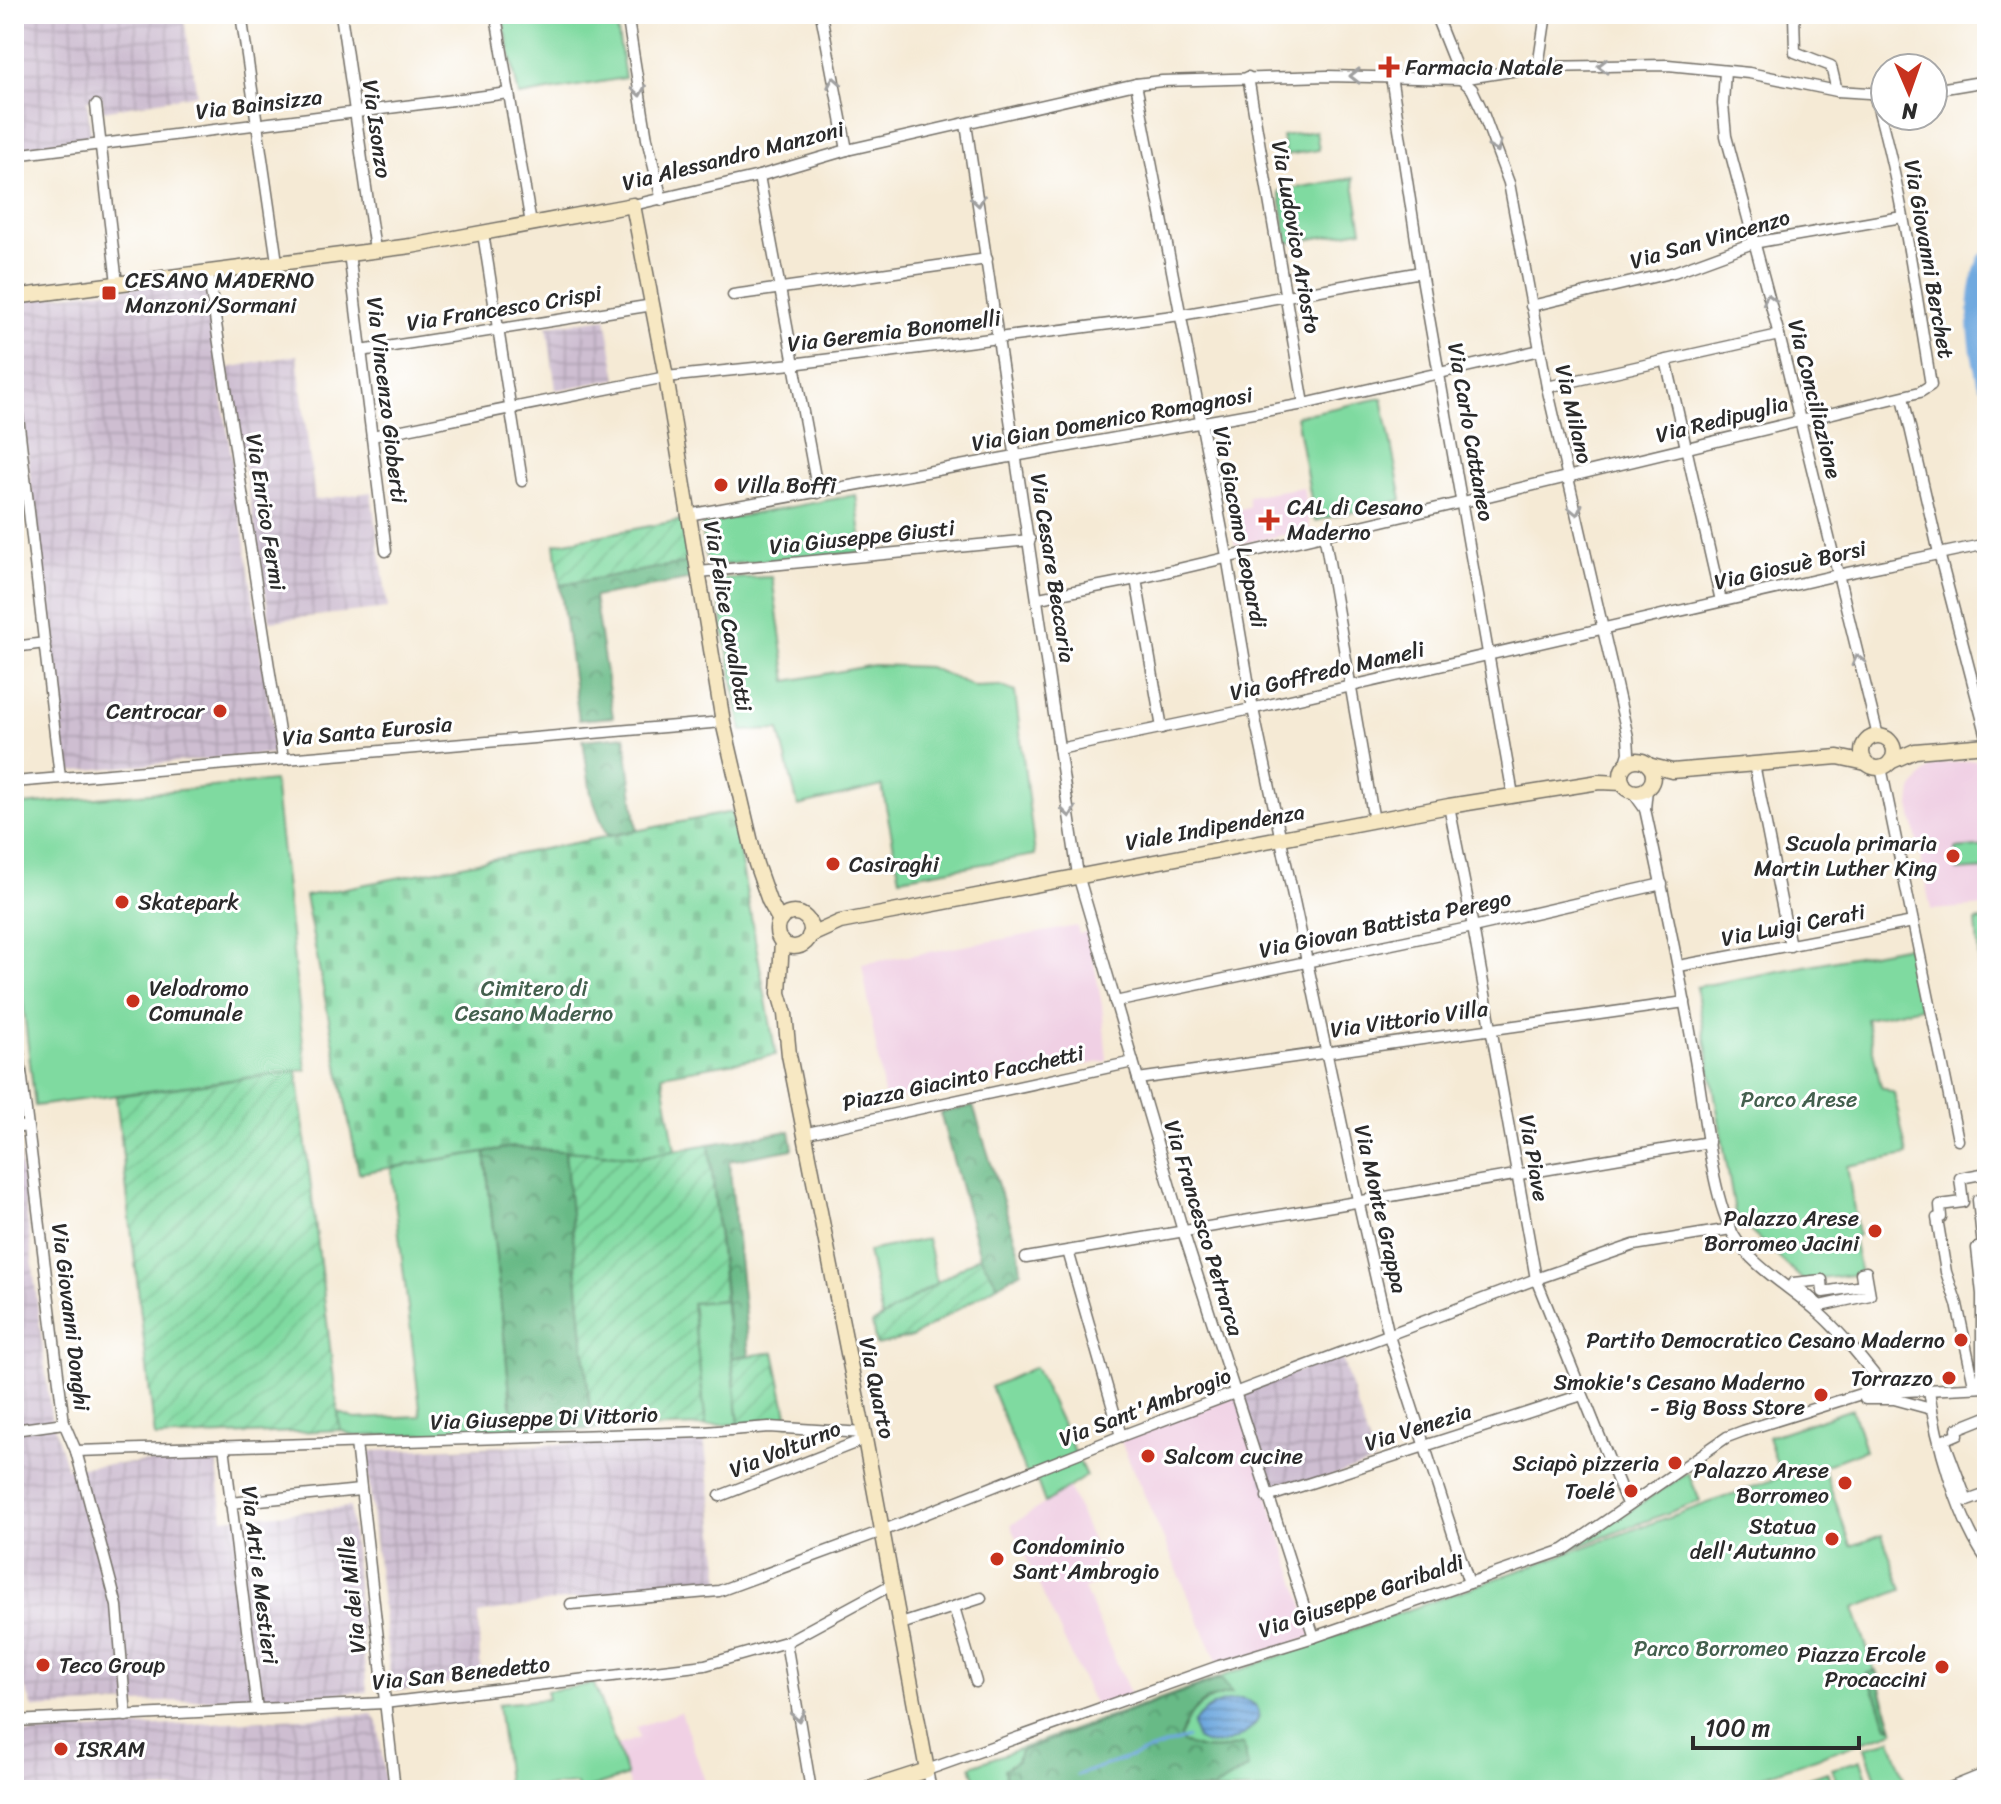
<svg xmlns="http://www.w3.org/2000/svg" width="2001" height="1804" font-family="Sriracha,sans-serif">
  <defs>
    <pattern id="industrial-grid" width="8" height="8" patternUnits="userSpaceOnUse" patternTransform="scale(2)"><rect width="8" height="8" fill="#cebed1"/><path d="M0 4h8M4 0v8" fill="none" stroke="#b1a3b4"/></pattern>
    <pattern id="forest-crowns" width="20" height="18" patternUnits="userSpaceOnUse" patternTransform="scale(2)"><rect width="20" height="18" fill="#67ba86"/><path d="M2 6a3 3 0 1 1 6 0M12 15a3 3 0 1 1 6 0" fill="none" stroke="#55976e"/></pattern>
    <pattern id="cemetery-stones" width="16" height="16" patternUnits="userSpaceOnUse" patternTransform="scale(2)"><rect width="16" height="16" fill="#7fdaa0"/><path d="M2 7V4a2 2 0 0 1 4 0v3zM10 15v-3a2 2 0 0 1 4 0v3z" fill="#6ebb8a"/></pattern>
    <pattern id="garden-furrows" width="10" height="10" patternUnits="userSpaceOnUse" patternTransform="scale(2)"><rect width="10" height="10" fill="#7fdaa0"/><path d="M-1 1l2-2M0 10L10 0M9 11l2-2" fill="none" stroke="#6ebb8a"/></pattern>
    <pattern id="water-rules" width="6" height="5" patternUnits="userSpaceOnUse" patternTransform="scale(2)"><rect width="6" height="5" fill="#70a9df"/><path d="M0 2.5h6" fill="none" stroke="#5c8ab5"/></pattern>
  </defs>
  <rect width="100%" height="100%" fill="#fff"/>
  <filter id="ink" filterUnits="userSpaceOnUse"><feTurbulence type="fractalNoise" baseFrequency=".0125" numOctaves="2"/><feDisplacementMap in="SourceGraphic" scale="16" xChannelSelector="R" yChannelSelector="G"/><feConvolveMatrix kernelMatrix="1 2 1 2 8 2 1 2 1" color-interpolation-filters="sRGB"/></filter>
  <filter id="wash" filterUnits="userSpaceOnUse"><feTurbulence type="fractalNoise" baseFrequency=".006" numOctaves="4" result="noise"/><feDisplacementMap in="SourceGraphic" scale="32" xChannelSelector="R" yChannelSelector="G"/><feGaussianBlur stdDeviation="1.8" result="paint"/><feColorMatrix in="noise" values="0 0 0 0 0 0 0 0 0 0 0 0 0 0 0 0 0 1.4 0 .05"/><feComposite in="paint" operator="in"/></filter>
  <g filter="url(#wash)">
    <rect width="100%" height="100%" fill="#f5ead5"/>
    <g fill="#f0d0e4">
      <path d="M1303,487L1310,529L1235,545L1229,511L1249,507L1248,496Z"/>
      <path d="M1987,759V906L1931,910L1910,806L1912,790L1928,769L1938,764Z"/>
      <path d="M1077,926L1079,934L1088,932L1102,1005L1107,1061L885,1101L862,964Z"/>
      <path d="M1235,1395L1314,1637L1219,1666L1119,1437Z"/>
      <path d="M1069,1488L1109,1579L1084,1589L1132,1698L1097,1711L1011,1525Z"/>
      <path d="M681,1712L708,1790H631L616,1746L639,1738L636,1727Z"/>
    </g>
    <g fill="url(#industrial-grid)">
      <path d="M14,14H183L197,94L103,111L102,99L87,100L91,136L14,149Z"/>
      <path d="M204,278L277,753L65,772L14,344V301Z"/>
      <path d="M606,318L617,379L556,390L547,326Z"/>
      <path d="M297,355L315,500L371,492L388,608L270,621L228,368Z"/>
      <path d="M18,1142L51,1417L67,1468L216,1457L223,1519L350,1507L367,1692L33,1708L14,1660V1143Z"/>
      <path d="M1341,1355L1375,1462L1267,1497L1235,1395Z"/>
      <path d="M704,1439L721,1582L556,1601L478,1614L481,1680L397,1691L391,1685L366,1456L371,1451Z"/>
      <path d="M372,1714L378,1722L386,1790H28L14,1757V1734Z"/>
    </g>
    <g fill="#7fdaa0" stroke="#558266" stroke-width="2">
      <path d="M502,14H615L625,78L519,96Z"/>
      <path d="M1316,131L1319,150L1285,155L1282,136Z"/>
      <path d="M1353,178L1362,230L1288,243L1279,191Z"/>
      <path d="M1382,398L1402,500L1315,521L1296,416Z"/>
      <path d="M856,495L863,552L708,566L701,529L705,523Z"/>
      <path d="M772,577L787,681L874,665L929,667L975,687L1000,686L1015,692L1035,855L900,878L882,786L798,806L779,730L742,731L715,579Z"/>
      <path d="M274,781L306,1070L35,1106L14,924V806Z"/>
      <path d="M1987,846V869L1957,871L1956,849Z"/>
      <path d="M1987,919V1067L1976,921Z"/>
      <path d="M1908,946L1921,1007L1866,1019L1881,1087L1894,1093L1907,1155L1847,1166L1858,1235L1853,1238L1860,1274L1804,1281L1736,1218L1696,987Z"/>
      <path d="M485,1152L514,1432L354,1436L340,1430L338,1412L355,1419L421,1416L391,1168Z"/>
      <path d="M927,1239L937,1283L882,1318L868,1251Z"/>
      <path d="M725,1300L739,1424L706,1426L692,1303Z"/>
      <path d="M1035,1367L1086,1476L1045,1503L1034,1473L1027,1475L991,1387Z"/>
      <path d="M1852,1409L1865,1450L1823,1466L1851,1546L1882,1535L1902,1590L1854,1608L1894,1731L1723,1790H979L971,1766L1781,1477L1768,1437Z"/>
      <path d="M1688,1473L1700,1501L1568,1550Z"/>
      <path d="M594,1684L627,1776L583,1790H579L576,1784L508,1790L498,1704L548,1699L546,1691Z"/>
      <path d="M1891,1739L1908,1790H1880L1865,1748Z"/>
      <path d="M1861,1760L1871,1790H1839L1832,1769Z"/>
      <path d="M1827,1772L1833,1790H1776Z"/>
    </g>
    <g fill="url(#forest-crowns)" stroke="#497258" stroke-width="2">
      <path d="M690,562L693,579L594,597L613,717L579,720L560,585Z"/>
      <path d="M625,736L637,830L607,836L591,794L583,740Z"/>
      <path d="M973,1106L1019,1252L1021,1271L998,1285L980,1256L940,1113Z"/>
      <path d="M790,1131L793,1149L729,1161L749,1355L732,1358L709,1144Z"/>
      <path d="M512,1147L565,1151L592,1429L514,1432L485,1152Z"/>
      <path d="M1876,1671L1892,1726V1727L1887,1726L1867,1673Z"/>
      <path d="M1221,1679L1232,1693C1203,1697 1189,1710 1180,1737L1183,1743C1206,1752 1220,1751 1243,1744L1248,1768L1211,1790H1008L1004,1769L1017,1761L1020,1751Z"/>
    </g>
    <path fill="url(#cemetery-stones)" stroke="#558266" stroke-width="2" d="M732,812L776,1055L662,1075L675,1150L643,1157L512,1147L359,1173L305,896Z"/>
    <g fill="url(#garden-furrows)" stroke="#558266" stroke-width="2">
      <path d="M682,520L690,562L560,585L555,544Z"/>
      <path d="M297,1071L340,1430L155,1438L116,1096Z"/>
      <path d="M709,1144L725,1300L692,1303L706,1426L592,1429L565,1151L642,1157Z"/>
      <path d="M980,1256L998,1285L912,1337L876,1345L872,1324Z"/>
      <path d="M774,1352L789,1424L765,1420L739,1424L732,1358Z"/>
    </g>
    <path fill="url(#water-rules)" stroke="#4e6a85" stroke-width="2" d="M1240,1699C1291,1709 1226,1761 1197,1739L1193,1725C1201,1707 1222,1701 1240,1699Z"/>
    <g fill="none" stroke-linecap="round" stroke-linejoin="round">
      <path stroke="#70a9df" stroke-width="3" d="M1077,1775L1187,1738"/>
      <path stroke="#70a9df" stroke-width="20" d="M1987,262C1973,304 1977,338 1987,380"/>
    </g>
  </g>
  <g filter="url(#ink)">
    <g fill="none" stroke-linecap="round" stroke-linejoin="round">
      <defs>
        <g id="street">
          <path d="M241,14L277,262"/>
          <path d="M341,14L375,250"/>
          <path d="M627,14L647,139L662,200"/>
          <path d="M821,14L847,150"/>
          <path d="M1435,14L1461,79L1472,89L1481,108L1509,183L1547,387L1628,737L1629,753L1625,766"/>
          <path d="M1794,14L1795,52L1831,66L1837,91"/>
          <path d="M496,16L531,224"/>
          <path d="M1538,67L1546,14"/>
          <path d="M1725,71L1723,104L1726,136L1779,335L1878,736"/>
          <path d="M1391,76L1421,272L1513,795"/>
          <path d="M1248,77L1304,404"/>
          <path d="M1136,84L1227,556L1253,709L1358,1200L1389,1336L1469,1583"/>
          <path d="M1933,90L1987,81"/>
          <path d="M96,105L117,283"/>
          <path d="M966,124L1078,875L1183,1231L1314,1637"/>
          <path d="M14,155L509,93"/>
          <path d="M759,176L818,493"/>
          <path d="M633,205L759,176L847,150L1136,84L1162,81L1327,76L1461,79L1538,67L1668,65L1749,73L1837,91L1885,94"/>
          <path d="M483,233L522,481"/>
          <path d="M349,253L386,551"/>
          <path d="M208,272L283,758"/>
          <path d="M733,295L987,259"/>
          <path d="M1531,306L1674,272L1753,243L1902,217"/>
          <path d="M361,351L653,305"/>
          <path d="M1666,360L1721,601"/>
          <path d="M14,383L60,777"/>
          <path d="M1547,387L1779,335"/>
          <path d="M1903,397L1939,553L1987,737"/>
          <path d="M372,436L666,377L792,364L1181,315L1421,272"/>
          <path d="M688,515L1304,404L1540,350"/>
          <path d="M1324,533L1374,821"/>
          <path d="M699,572L1030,540"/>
          <path d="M1136,579L1162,728"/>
          <path d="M1039,598L1136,579L1463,502L1920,392L1931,385C1915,288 1902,189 1874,94"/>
          <path d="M14,647L45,643"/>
          <path d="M1059,749L1242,711L1837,575L1987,544"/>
          <path d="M1754,764L1790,946"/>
          <path d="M1881,767L1958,1140"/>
          <path d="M14,782L723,722"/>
          <path d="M1647,789L1645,809C1664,896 1682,983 1697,1071C1705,1116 1712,1198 1734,1236C1753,1268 1792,1288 1819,1313C1845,1336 1865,1364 1887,1390"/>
          <path d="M1632,791L1645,809"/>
          <path d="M1449,806L1473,927L1536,1279L1627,1504"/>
          <path d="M1679,966L1913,922"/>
          <path d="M1115,1002L1473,927L1662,884"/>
          <path d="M14,1013L64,1423L76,1451L117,1606L126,1716"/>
          <path d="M1138,1079L1685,1002"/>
          <path d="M14,1128L27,1126"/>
          <path d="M803,1134L1133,1062"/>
          <path d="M1987,1173L1960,1178L1963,1202L1940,1205L1941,1217L1937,1218L1946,1272L1957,1304L1973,1380L1982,1379V1294L1977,1248L1983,1247L1978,1200L1987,1198"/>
          <path d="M1068,1251L1121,1436"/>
          <path d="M1026,1258L1709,1142"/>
          <path d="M1866,1272L1870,1295L1820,1306L1793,1283L1822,1280L1823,1292L1863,1286L1861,1273Z"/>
          <path d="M1929,1390C1935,1438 1958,1521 1987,1560"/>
          <path d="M1865,1399H1894L1931,1409"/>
          <path d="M1987,1417L1957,1429L1958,1434L1944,1440L1967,1501L1981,1496L1987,1500"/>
          <path d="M14,1430L64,1423"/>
          <path d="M356,1443L395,1790"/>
          <path d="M224,1446L257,1709"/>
          <path d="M76,1451L705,1432L769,1427L864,1433"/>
          <path d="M720,1496L865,1439"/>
          <path d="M1267,1497L1582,1395"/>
          <path d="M230,1503L360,1490"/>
          <path d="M571,1604L719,1591L882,1531L1121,1436L1536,1279L1634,1245L1731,1229"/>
          <path d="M954,1607L976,1682"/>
          <path d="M904,1623L981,1598"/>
          <path d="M786,1642L811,1790"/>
          <path d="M14,1699L17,1721"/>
          <path d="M14,1721L384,1703L705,1665L786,1642L893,1584"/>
          <path d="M931,1790L927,1770L1219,1666L1314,1637L1564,1550L1727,1437L1743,1431L1864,1393L1987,1387"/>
          <path d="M1945,1790L1987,1773"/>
        </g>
        <g id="secondary">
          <path d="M14,297L411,246L633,205L666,377L723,722L756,864L769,901L780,921"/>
          <circle cx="1878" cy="752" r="16"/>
          <circle cx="1637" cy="776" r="16"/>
          <path d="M1890,762L1915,751L1987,745"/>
          <path d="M1648,765L1672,771L1838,757L1866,763"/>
          <circle cx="794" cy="930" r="17"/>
          <path d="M809,936L840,922L1449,806L1599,782L1623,783"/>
          <path d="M782,941L779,993L785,1014L789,1055L865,1439L927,1770L865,1790"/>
        </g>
      </defs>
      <use href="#street" stroke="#726e66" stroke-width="13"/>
      <use href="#secondary" stroke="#726e66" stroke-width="17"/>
      <use href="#street" stroke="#fff" stroke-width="10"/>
      <use href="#secondary" stroke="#f7e8c3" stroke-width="14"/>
    </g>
    <defs><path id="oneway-chevron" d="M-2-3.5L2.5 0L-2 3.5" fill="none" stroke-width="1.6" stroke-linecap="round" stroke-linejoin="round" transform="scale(2)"/></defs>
    <g stroke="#a0a0a0">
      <use href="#oneway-chevron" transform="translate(1603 66) rotate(180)"/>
      <use href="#oneway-chevron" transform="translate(1355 76) rotate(-180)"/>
      <use href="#oneway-chevron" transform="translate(834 82) rotate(-101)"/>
      <use href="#oneway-chevron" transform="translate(639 91) rotate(81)"/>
      <use href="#oneway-chevron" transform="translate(1496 147) rotate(68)"/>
      <use href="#oneway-chevron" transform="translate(978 201) rotate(81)"/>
      <use href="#oneway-chevron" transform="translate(1769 299) rotate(-105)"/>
      <use href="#oneway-chevron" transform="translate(1576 510) rotate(77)"/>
      <use href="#oneway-chevron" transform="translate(1858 660) rotate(-104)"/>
      <use href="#oneway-chevron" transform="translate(1069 812) rotate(82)"/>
      <use href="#oneway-chevron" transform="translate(798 1716) rotate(80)"/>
    </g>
  </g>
  <g fill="#c8321e" stroke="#fff" stroke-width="3">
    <path d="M1385 55h8v8h8v8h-8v8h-8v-8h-8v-8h8z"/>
    <rect x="101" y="285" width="16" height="16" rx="4"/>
    <circle cx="721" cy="485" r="8"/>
    <path d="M1265 508h8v8h8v8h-8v8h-8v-8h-8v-8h8z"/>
    <circle cx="220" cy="711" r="8"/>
    <circle cx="1953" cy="856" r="8"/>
    <circle cx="833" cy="864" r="8"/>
    <circle cx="122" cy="902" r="8"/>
    <circle cx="133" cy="1001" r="8"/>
    <circle cx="1875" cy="1231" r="8"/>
    <circle cx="1961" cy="1340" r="8"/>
    <circle cx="1949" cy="1378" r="8"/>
    <circle cx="1821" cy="1395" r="8"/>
    <circle cx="1148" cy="1456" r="8"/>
    <circle cx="1675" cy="1463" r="8"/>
    <circle cx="1845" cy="1483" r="8"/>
    <circle cx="1631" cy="1491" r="8"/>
    <circle cx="1832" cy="1539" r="8"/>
    <circle cx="997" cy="1559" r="8"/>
    <circle cx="43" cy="1665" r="8"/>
    <circle cx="1942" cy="1667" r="8"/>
    <circle cx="61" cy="1749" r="8"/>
  </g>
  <g text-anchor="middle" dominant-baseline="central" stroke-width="6" stroke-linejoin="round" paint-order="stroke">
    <g font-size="22" fill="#2b2b2b" stroke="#fff" text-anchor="start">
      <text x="1405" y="67">Farmacia Natale</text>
      <text x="125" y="280">CESANO MADERNO<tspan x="125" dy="25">Manzoni/Sormani</tspan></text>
      <text x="737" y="485">Villa Boffi</text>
      <text x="1287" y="507">CAL di Cesano<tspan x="1287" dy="25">Maderno</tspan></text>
      <text x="204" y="711" text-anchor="end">Centrocar</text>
      <text x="1937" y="843" text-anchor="end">Scuola primaria<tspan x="1937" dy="25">Martin Luther King</tspan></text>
      <text x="849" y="864">Casiraghi</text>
      <text x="138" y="902">Skatepark</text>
      <text x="149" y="988">Velodromo<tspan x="149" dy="25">Comunale</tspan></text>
      <text x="1859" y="1218" text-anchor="end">Palazzo Arese<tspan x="1859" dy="25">Borromeo Jacini</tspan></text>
      <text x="1945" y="1340" text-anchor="end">Partito Democratico Cesano Maderno</text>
      <text x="1933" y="1378" text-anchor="end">Torrazzo</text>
      <text x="1805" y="1382" text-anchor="end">Smokie's Cesano Maderno<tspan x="1805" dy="25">- Big Boss Store</tspan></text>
      <text x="1164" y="1456">Salcom cucine</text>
      <text x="1659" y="1463" text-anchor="end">Sciapò pizzeria</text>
      <text x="1829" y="1470" text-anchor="end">Palazzo Arese<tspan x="1829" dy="25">Borromeo</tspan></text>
      <text x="1615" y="1491" text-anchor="end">Toelé</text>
      <text x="1816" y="1526" text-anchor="end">Statua<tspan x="1816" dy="25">dell'Autunno</tspan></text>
      <text x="1013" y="1546">Condominio<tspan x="1013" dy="25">Sant'Ambrogio</tspan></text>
      <text x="1926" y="1654" text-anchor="end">Piazza Ercole<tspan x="1926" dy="25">Procaccini</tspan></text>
      <text x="59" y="1665">Teco Group</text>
      <text x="77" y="1749">ISRAM</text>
    </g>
    <g font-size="22" fill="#2b2b2b" stroke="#fff">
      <text transform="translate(259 104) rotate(-7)">Via Bainsizza</text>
      <text transform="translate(377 129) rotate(82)">Via Isonzo</text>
      <text transform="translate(733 156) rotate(-14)">Via Alessandro Manzoni</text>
      <text transform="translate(1296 237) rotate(80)">Via Ludovico Ariosto</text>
      <text transform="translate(1710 239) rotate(-16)">Via San Vincenzo</text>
      <text transform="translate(1929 259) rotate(80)">Via Giovanni Berchet</text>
      <text transform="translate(504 308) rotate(-9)">Via Francesco Crispi</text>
      <text transform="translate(894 331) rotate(-7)">Via Geremia Bonomelli</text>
      <text transform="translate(1815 399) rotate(76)">Via Conciliazione</text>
      <text transform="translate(387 400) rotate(83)">Via Vincenzo Gioberti</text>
      <text transform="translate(1574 414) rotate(77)">Via Milano</text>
      <text transform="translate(1112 419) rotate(-10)">Via Gian Domenico Romagnosi</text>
      <text transform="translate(1722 419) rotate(-14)">Via Redipuglia</text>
      <text transform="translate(1471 432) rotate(80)">Via Carlo Cattaneo</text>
      <text transform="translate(266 512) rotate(81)">Via Enrico Fermi</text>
      <text transform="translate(1240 527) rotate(79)">Via Giacomo Leopardi</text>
      <text transform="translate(862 537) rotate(-6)">Via Giuseppe Giusti</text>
      <text transform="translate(1790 565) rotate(-13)">Via Giosuè Borsi</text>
      <text transform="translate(1053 568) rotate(81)">Via Cesare Beccaria</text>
      <text transform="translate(728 616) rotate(80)">Via Felice Cavallotti</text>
      <text transform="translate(1327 671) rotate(-13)">Via Goffredo Mameli</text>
      <text transform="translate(367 731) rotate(-5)">Via Santa Eurosia</text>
      <text transform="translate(1215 827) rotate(-10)">Viale Indipendenza</text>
      <text transform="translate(1385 924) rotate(-12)">Via Giovan Battista Perego</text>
      <text transform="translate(1793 925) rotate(-11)">Via Luigi Cerati</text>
      <text transform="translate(1409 1019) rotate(-8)">Via Vittorio Villa</text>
      <text transform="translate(963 1078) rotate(-12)">Piazza Giacinto Facchetti</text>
      <text transform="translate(1534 1158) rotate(80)">Via Piave</text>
      <text transform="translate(1381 1209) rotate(77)">Via Monte Grappa</text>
      <text transform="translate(1204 1228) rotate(73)">Via Francesco Petrarca</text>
      <text transform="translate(71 1317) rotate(83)">Via Giovanni Donghi</text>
      <text transform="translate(877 1388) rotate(78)">Via Quarto</text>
      <text transform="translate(1145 1407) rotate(-21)">Via Sant'Ambrogio</text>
      <text transform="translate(544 1418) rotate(-2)">Via Giuseppe Di Vittorio</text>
      <text transform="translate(1418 1427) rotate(-18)">Via Venezia</text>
      <text transform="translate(785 1449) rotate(-22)">Via Volturno</text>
      <text transform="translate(260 1575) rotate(83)">Via Arti e Mestieri</text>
      <text transform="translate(352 1595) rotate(-96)">Via dei Mille</text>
      <text transform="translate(1361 1596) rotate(-19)">Via Giuseppe Garibaldi</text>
      <text transform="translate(461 1673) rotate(-6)">Via San Benedetto</text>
    </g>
    <g font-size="22" fill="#44604e" stroke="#fff">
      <text x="534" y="988">Cimitero di<tspan x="534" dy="25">Cesano Maderno</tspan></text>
      <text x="1799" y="1099">Parco Arese</text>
      <text x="1711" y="1648">Parco Borromeo</text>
    </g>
  </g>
  <rect width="2001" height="1804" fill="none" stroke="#fff" stroke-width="48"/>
  <g transform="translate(1909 92) rotate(178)"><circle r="38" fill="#ffffff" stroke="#aaaaaa" stroke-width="2"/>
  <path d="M0-6L14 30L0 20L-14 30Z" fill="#c8321e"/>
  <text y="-12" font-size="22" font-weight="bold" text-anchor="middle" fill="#2b2b2b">N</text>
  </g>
  <path d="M1693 1736v12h166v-12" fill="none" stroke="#2b2b2b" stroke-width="4"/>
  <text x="1705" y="1736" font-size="24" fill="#2b2b2b" stroke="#ffffff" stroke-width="6" paint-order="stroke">100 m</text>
</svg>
